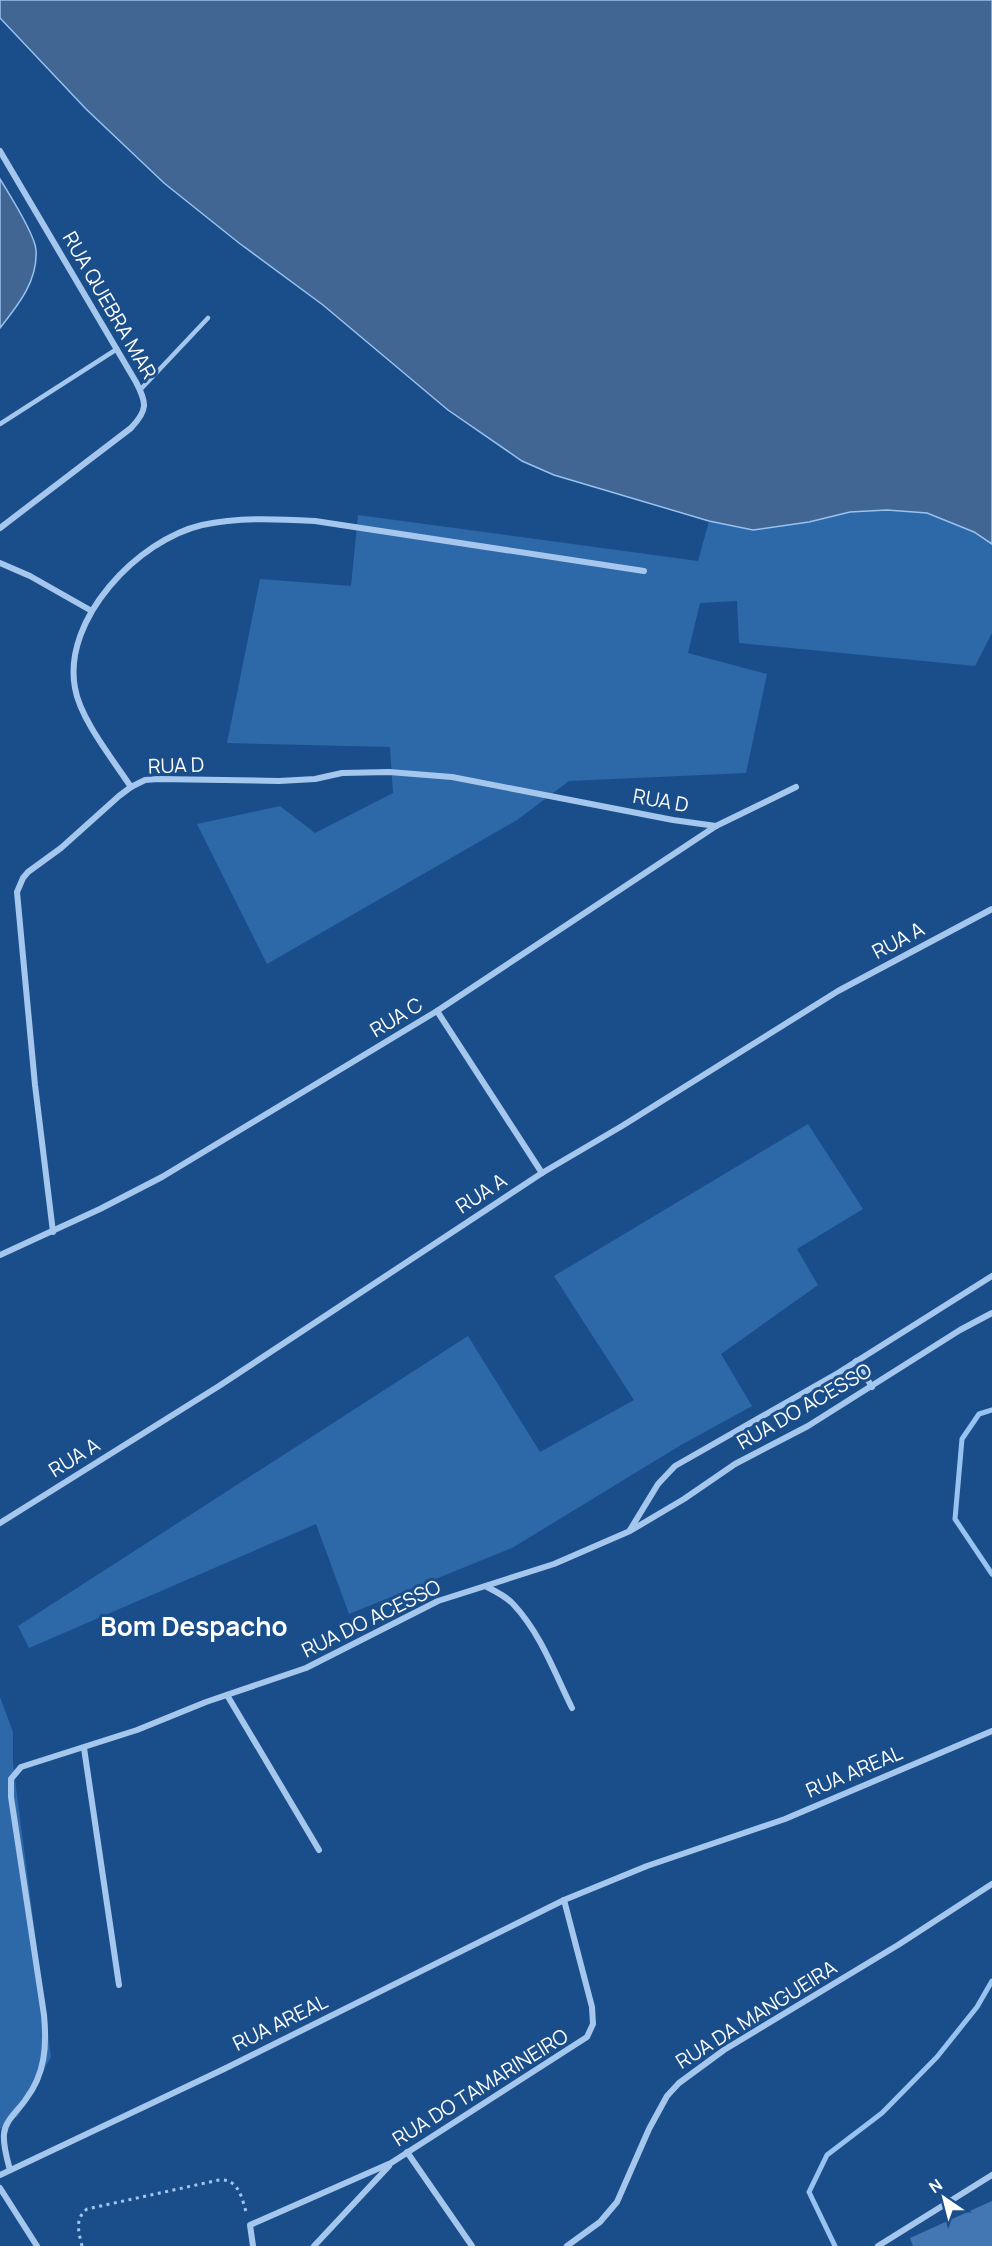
<svg xmlns="http://www.w3.org/2000/svg" width="992" height="2246" font-family="Manrope,sans-serif">
  <rect width="100%" height="100%" fill="#1a4e8b"/>
  <g fill="#2d68a9">
    <path d="M887,510L927,513L974,532L992,544V633L975,666L739,643L737,601L700,603L688,653L767,674L746,773L569,781L517,820L267,964L197,824L280,806L315,833L393,793L390,747L227,743L260,579L351,586L358,515L698,561L709,521L753,530L809,522L850,512Z"/>
    <path d="M808,1124L863,1209L797,1249L818,1285L721,1354L752,1406L681,1445L512,1548L349,1614L316,1524L29,1648L18,1626L468,1336L540,1452L634,1400L554,1276Z"/>
    <path d="M0,1697L13,1732V1764L51,2057L18,2116L0,2129Z"/>
  </g>
  <g fill="#416693" stroke="#98c2f0" stroke-width="1.5">
    <path d="M0,0H992V544L974,532L927,513L887,510L850,512L809,522L753,530L709,521L554,475L522,461L448,410L323,305L239,243L164,183L86,109L0,18Z"/>
    <path d="M0,179C9,194 35,234 36,250C38,281 18,305 0,328Z"/>
  </g>
  <g fill="none" stroke-linecap="round" stroke-linejoin="round">
    <g stroke="#98c2f0" stroke-width="5">
      <path d="M992,1410L979,1414L962,1439L955,1519L992,1574"/>
      <path d="M835,2246L809,2192L827,2155L882,2113L937,2057L977,2007L992,1981"/>
    </g>
  </g>
  <path fill="#4377b3" d="M992,2201V2246H913L910,2238Z"/>
  <g fill="none" stroke-linecap="round" stroke-linejoin="round">
    <path stroke="#a5c7ed" stroke-width="3" stroke-dasharray="3 4.5" stroke-linecap="butt" d="M82,2246C79,2233 74,2219 87,2209L219,2180C239,2178 242,2199 247,2215"/>
    <g stroke="#a5c7ed" stroke-width="4.5">
      <path d="M140,390L208,318"/>
      <path d="M0,424L117,349"/>
    </g>
    <g stroke="#a5c7ed" stroke-width="6">
      <path d="M0,151L136,382C147,403 148,410 131,428L0,528"/>
      <path d="M0,563L30,576L90,610"/>
      <path d="M131,787C114,761 80,719 75,688C62,619 138,540 202,525C239,517 278,519 315,521L644,571"/>
      <path d="M437,1011L542,1173"/>
      <path d="M53,1232L35,1085L17,892L23,878L28,872L61,848L119,796L131,787L145,780L158,779L279,781L315,779L342,773L389,772L452,777L673,820L716,826"/>
      <path d="M0,1255L100,1209L162,1177L437,1011L716,826L796,787"/>
      <path d="M856,1361L872,1387"/>
      <path d="M0,1523L219,1386L542,1173L622,1126L838,991L992,909"/>
      <path d="M630,1530L658,1484L675,1466L838,1373L992,1276"/>
      <path d="M487,1587C497,1592 507,1597 514,1605C541,1634 555,1674 572,1708"/>
      <path d="M227,1695L319,1850"/>
      <path d="M84,1748L119,1985"/>
      <path d="M407,2152L472,2246"/>
      <path d="M10,2170C7,2159 3,2146 4,2134C5,2120 19,2110 26,2099C45,2074 47,2046 44,2015L11,1797V1779L21,1767L137,1730L206,1702L306,1668L438,1601L554,1564L630,1531L684,1499L735,1464L808,1426L960,1330L992,1313"/>
      <path d="M0,2175L224,2069L564,1900L647,1866L785,1819L992,1731"/>
      <path d="M0,2188L37,2246"/>
      <path d="M253,2246L250,2225L391,2163L587,2037L593,2024L592,2007L564,1900"/>
      <path d="M314,2246L389,2166"/>
      <path d="M567,2246L600,2222L617,2202L649,2129L667,2096L679,2083L724,2050L898,1945L992,1884"/>
      <path d="M878,2246L992,2175"/>
    </g>
  </g>
  <g text-anchor="middle" dominant-baseline="central" stroke-width="6" stroke-linejoin="round" paint-order="stroke">
    <g font-size="20" fill="#fff" stroke="#1a4e8b">
      <text transform="translate(110 305) rotate(60)">RUA QUEBRA MAR</text>
      <text transform="translate(176 765) rotate(-2)">RUA D</text>
      <text transform="translate(661 800) rotate(10)">RUA D</text>
      <text transform="translate(898 940) rotate(-28)">RUA A</text>
      <text transform="translate(396 1017) rotate(-31)">RUA C</text>
      <text transform="translate(481 1193) rotate(-33)">RUA A</text>
      <text transform="translate(804 1406) rotate(-30)">RUA DO ACESSO</text>
      <text transform="translate(74 1457) rotate(-32)">RUA A</text>
      <text transform="translate(371 1618) rotate(-26)">RUA DO ACESSO</text>
      <text transform="translate(854 1771) rotate(-23)">RUA AREAL</text>
      <text transform="translate(756 2014) rotate(-32)">RUA DA MANGUEIRA</text>
      <text transform="translate(280 2022) rotate(-26)">RUA AREAL</text>
      <text transform="translate(480 2087) rotate(-32)">RUA DO TAMARINEIRO</text>
    </g>
    <g font-size="26" font-weight="bold" fill="#fff" stroke="#1a4e8b">
      <text x="194" y="1626">Bom Despacho</text>
    </g>
  </g>
  <g transform="translate(944 2198) rotate(325)" stroke="#1a4e8b" stroke-width="4.5" paint-order="stroke">
  <path d="M0-4.5L10 22L0 15L-10 22Z" fill="#ffffff"/>
  <text y="-9" font-size="16" font-weight="bold" text-anchor="middle" fill="#ffffff">N</text>
  </g>
</svg>
